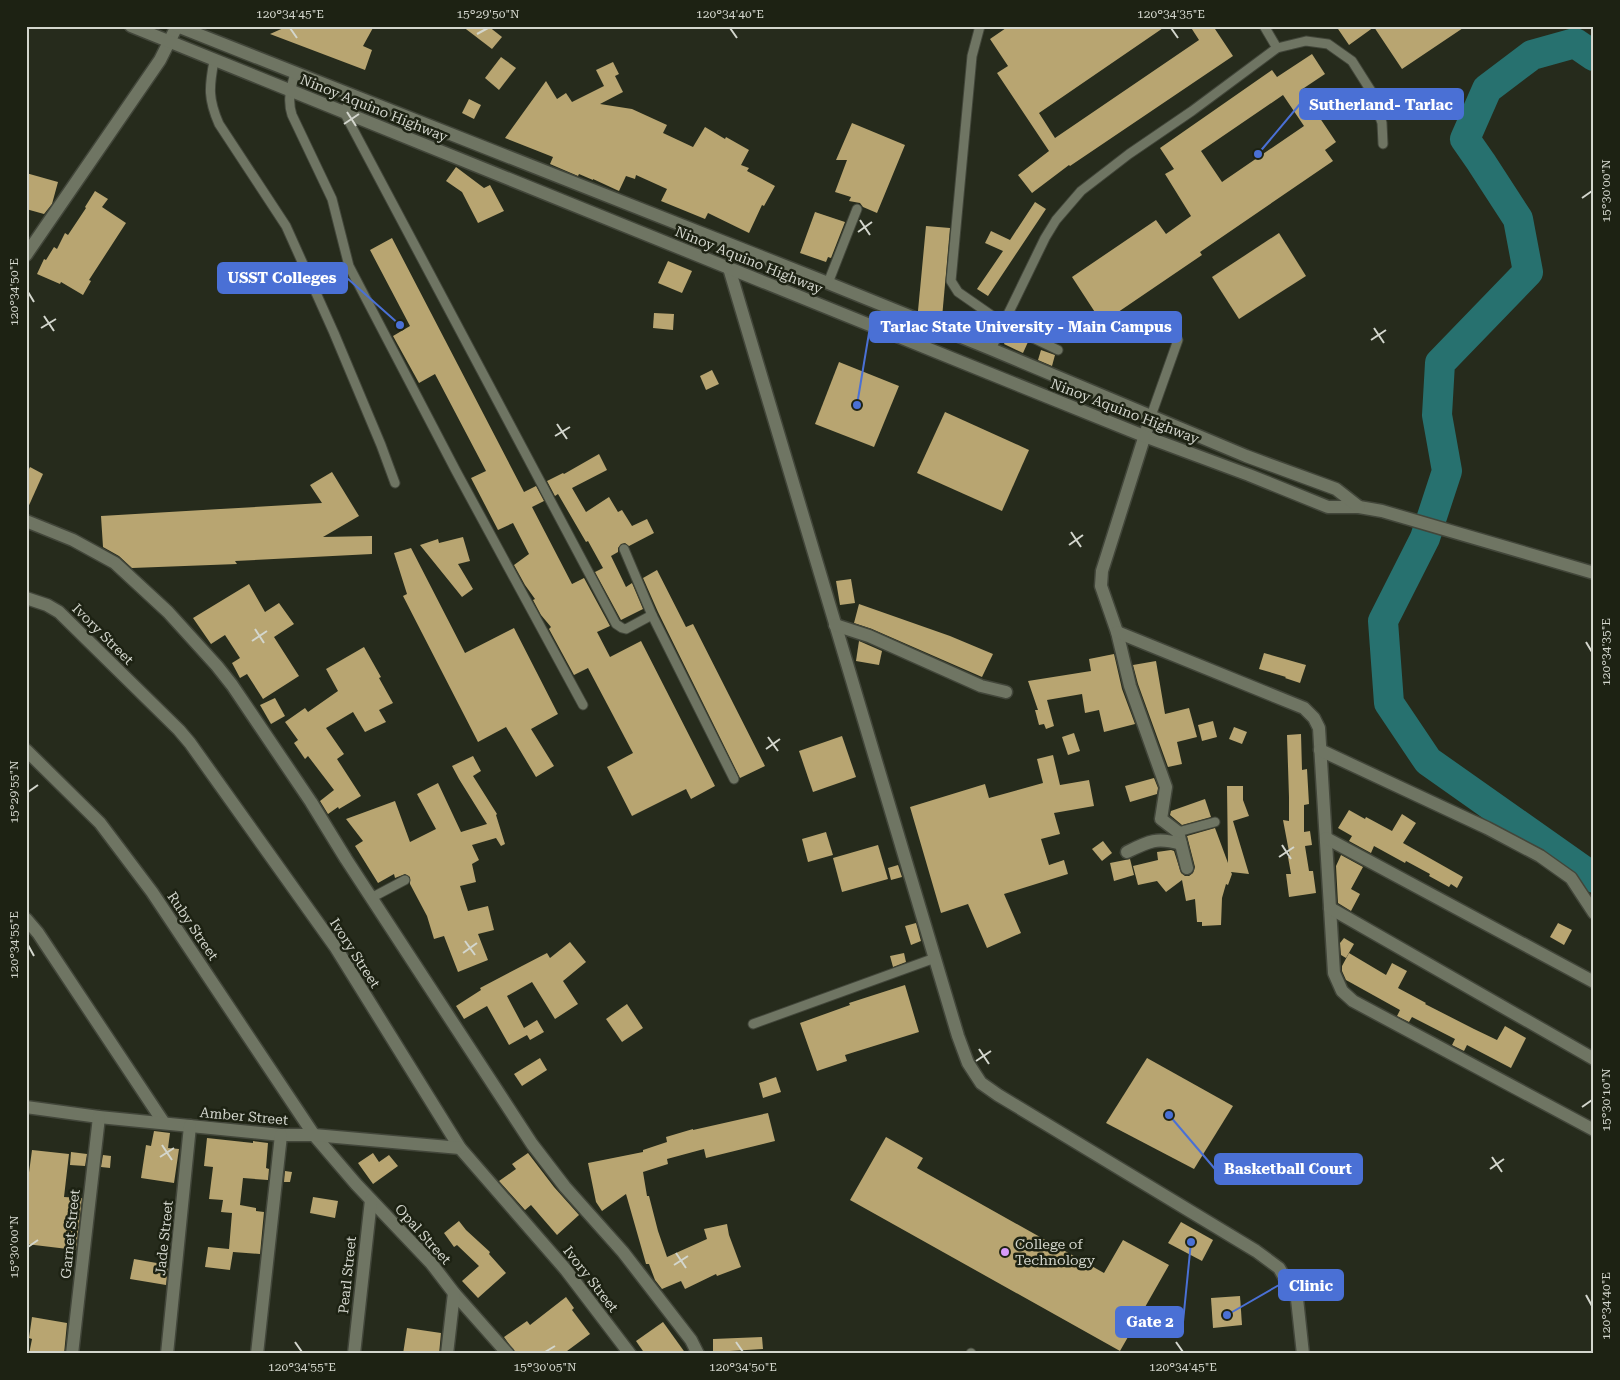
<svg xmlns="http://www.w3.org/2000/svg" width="1620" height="1380" font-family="'Roboto Serif',serif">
  <rect width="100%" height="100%" fill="#262b1c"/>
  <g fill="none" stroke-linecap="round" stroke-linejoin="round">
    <path stroke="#27716f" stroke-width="30" d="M1594,56L1575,43L1532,55L1487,89L1465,139L1481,162L1518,219L1528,272L1440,363L1437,415L1447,471L1425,538L1383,621L1389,703L1428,761L1594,878"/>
  </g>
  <g fill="#b8a571" fill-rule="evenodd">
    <path d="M288,26H374L363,46L372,50L365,70L270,34Z"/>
    <path d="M462,26H488L502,37L492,49Z"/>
    <path d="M1009,26H1166L1039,113L1055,138L1199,40L1190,26H1213L1233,56L1070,166L1069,165L1032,193L1018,175L1049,151L997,73L1008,66L990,39Z"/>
    <path d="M1336,26H1466L1402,69L1374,27L1349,45Z"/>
    <path d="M1312,54L1325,74L1301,90L1336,142L1325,150L1333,161L1200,252L1202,255L1102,323L1072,277L1156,220L1166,234L1191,216L1165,174L1174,169L1160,148L1272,70L1277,77ZM1283,95L1304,126L1222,182L1201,151Z"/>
    <path d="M501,57L516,68L499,90L485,78Z"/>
    <path d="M613,62L619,74L615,76L623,92L600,104L632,109L667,125L663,133L693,147L705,127L725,139L726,137L749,150L741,165L749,168L747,171L775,186L764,206L762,205L749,233L708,213L705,219L661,201L667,189L636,175L635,179L626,176L619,191L593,179V180L579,174L578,176L550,164L553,157L505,138L546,81L557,99L566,93L572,102L604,86L596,70Z"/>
    <path d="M469,99L481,105L474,119L462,113Z"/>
    <path d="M852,123L905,145L877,213L863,207L860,203L849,201L851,197L835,192L847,160H836Z"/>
    <path d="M456,167L484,188L490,185L504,211L478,223L462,192L446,181Z"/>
    <path d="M26,173L58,182L52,204L44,214L26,209Z"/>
    <path d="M95,191L108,199L102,207L126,223L89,280L91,281L83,295L61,282L60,284L37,274L44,259L46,260L54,247L57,249L65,233L68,235L86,208L85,207Z"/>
    <path d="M1035,202L1046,209L988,296L977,289L1003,251L985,243L991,231L1010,240Z"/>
    <path d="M815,212L845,222L831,258L828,257L826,262L800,253Z"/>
    <path d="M926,226L950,228L942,318H935L918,311Z"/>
    <path d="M1279,233L1306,276L1239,319L1212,277Z"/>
    <path d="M392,238L524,492L536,486L544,501L532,507L572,584L584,578L610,626L597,632L610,657L641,641L715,786L691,799L686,789L632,816L607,767L633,753L588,668L574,675L549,629L551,627L541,615L533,600L535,599L525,585L514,565L529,554L513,523L498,530L471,478L486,471L435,374L419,383L393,336L410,326L370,250Z"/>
    <path d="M668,261L692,271L682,293L658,283Z"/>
    <path d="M654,313L674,314L673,330L653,328Z"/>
    <path d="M1009,333L1028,342L1023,353L1004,344Z"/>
    <path d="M1041,350L1055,355L1052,366L1038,360Z"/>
    <path d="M839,362L899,386L874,447L815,424Z"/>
    <path d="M712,370L719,384L706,390L700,376Z"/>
    <path d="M945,412L1029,450L1002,511L917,473Z"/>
    <path d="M599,454L607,470L572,488L586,512L609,497L618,512L622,510L632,526L647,519L654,533L629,546L625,543L621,544L618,548V552L611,556L626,587L632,583L643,609L621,620L595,572L603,568L588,541L586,542L558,494L555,496L547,481L563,473L564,474Z"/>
    <path d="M30,467L43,474L26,512V475Z"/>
    <path d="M332,472L359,516L323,537L372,536V554L235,561L237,564L132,568L119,556L103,547L101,516L322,503L310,485Z"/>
    <path d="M463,537L470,561L458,564L473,589L462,597L420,545L438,539L439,543Z"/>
    <path d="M411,548L465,653L514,628L558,714L531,729L554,766L536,777L506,727L478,742L403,596L407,594L394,553Z"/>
    <path d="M657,570L686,627L693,624L765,766L740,778L658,612L643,578Z"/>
    <path d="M851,579L855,603L840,605L836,581Z"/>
    <path d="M249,584L265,612L279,603L294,624L274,637L299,676L263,699L247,674L240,678L232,663L240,658L225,635L211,644L193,618Z"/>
    <path d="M859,604L950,636L993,654L982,677L872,629L854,623Z"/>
    <path d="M859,641L882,651L879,665L856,661Z"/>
    <path d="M364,647L381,677L379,678L393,703L379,710L386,722L365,732L353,712L326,728L344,754L337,759L361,796L339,809L338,807L328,814L320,801L334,790L308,756L305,759L294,743L298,740L285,722L305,708L308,712L338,691L326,669Z"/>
    <path d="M1264,653L1306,665L1300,683L1285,678L1286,677L1259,669Z"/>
    <path d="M1114,654L1122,689L1135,724L1104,732L1099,710L1085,713L1082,694L1047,700L1054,726L1046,729L1044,724L1039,725L1035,710H1038L1028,681L1091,671L1089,659Z"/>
    <path d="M1156,661L1165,714L1189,708L1197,737L1177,742L1182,764L1168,767L1138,684L1133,665Z"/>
    <path d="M275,698L285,716L271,724L260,705Z"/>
    <path d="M1213,721L1217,737L1202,741L1198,725Z"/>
    <path d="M1234,727L1247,732L1242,744L1229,739Z"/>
    <path d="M1074,733L1080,751L1068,755L1062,737Z"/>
    <path d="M1301,734L1302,770L1307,769L1309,804L1304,805V832L1310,831L1312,845L1305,846L1309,871H1313L1316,893L1289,897L1286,874H1291L1288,857H1290L1283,820L1289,821V797L1287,735Z"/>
    <path d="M842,736L856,777L813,792L799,751Z"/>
    <path d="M1053,755L1060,785L1089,780L1094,806L1054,813L1060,834L1041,839L1049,865L1064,860L1068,874L1004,894L1021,933L987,948L968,904L941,913L910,807L985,784L989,798L1043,783L1037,759Z"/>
    <path d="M473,756L481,771L473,776L497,814L496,815L505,844L501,846L496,838L472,845L479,860L472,864L476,882L460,886L468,911L488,906L494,930L478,934L488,960L458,972L444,936L434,939L427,916L410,884V877L405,874L395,878L394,874L378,883L355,846L363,841L346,819L395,801L410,842L436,829L417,794L438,783L461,832L487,824L459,779L452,766Z"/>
    <path d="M1154,778L1158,788L1157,794L1130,802L1125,786Z"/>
    <path d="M1227,786H1243V800L1249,816L1233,821L1249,874L1231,872L1232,874L1228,885L1226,884L1222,898L1221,925L1202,926V922H1197L1195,899L1186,901L1182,880L1166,892L1157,881L1138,885L1133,866L1158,860L1157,852L1171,850L1174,851L1181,873L1185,876H1189L1193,873L1195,867L1187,836L1215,828L1228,863Z"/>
    <path d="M1205,799L1211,817L1182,825L1170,815L1171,811Z"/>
    <path d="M1349,810L1365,819L1366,817L1392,831L1402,814L1416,823L1403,843L1463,877L1457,888L1451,884L1449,887L1429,876L1430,874L1406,861L1405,863L1374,846L1371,853L1349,841L1352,836L1338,828Z"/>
    <path d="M826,832L833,855L808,862L802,839Z"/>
    <path d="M1103,841L1112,853L1102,861L1092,849Z"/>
    <path d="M878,845L888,879L842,892L833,858Z"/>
    <path d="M1341,855L1363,867L1351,889L1360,894L1351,911L1338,903L1336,866Z"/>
    <path d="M1130,859L1134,875L1114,881L1110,863Z"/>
    <path d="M898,865L902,877L891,880L888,868Z"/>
    <path d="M916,923L921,941L911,945L905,926Z"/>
    <path d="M1558,923L1572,930L1564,945L1550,937Z"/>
    <path d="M1344,938L1354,944L1346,958L1341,955L1340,943Z"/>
    <path d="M570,942L586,962L563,981L578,1004L555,1019L532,982L507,996L524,1028L537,1020L544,1032L530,1040L527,1035L509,1045L487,1006L464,1019L456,1006L481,990L480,988L547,953L550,958Z"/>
    <path d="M904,953L906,962L893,967L890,956Z"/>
    <path d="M1349,953L1386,975L1392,963L1407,971L1398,988L1426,1003L1425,1004L1474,1029L1497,1040L1505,1026L1526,1038L1511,1068L1467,1045L1464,1051L1452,1045L1455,1039L1412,1017L1409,1022L1397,1016L1400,1010L1346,980L1342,971V966Z"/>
    <path d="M905,985L919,1032L845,1055L847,1061L817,1071L800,1023L850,1005L849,1003Z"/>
    <path d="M627,1004L643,1028L622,1042L606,1019Z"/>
    <path d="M540,1058L547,1070L522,1086L514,1074Z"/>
    <path d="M1147,1058L1233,1106L1194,1169L1106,1123Z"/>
    <path d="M776,1077L781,1092L763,1098L759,1083Z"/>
    <path d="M768,1113L775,1141L706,1158L704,1149L667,1159L668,1164L643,1172L647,1196H649L658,1231L667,1257L707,1239L704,1229L727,1224L729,1235L741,1267L717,1276L716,1274L685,1289L681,1281L662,1289L655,1280L649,1264H646L626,1194L602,1211L596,1202L588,1163L643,1152V1150L667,1142L666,1137L693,1129V1130Z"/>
    <path d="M154,1131L170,1133L168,1148L179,1149L174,1183L141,1178L146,1145L151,1146Z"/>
    <path d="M886,1137L923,1158L917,1168L1104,1273L1123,1240L1169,1265L1120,1351L850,1200Z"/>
    <path d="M207,1138L253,1143V1141L268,1143L266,1168L269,1169L268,1180L243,1178L240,1205L256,1208V1211L264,1212L260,1254L233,1252L230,1270L205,1267L208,1247L229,1249L232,1213L221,1212L223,1200L209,1199L213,1167L204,1166Z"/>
    <path d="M32,1150L69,1154L64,1197L82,1198L76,1250L26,1244V1195Z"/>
    <path d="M71,1152L87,1154L85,1166L70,1165Z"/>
    <path d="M373,1153L379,1162L389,1155L398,1166L373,1184L358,1163Z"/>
    <path d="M528,1153L554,1187L579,1215L557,1235L531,1205L525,1210L499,1181L516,1169L512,1164Z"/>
    <path d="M103,1155L111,1156L110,1168L101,1167Z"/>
    <path d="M285,1171L292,1172L290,1182H284Z"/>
    <path d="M313,1197L338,1201L335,1218L310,1213Z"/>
    <path d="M459,1221L466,1230L490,1252L489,1254L506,1273L478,1298L462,1281L479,1266L457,1245L454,1247L444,1233Z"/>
    <path d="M1181,1222L1213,1240L1202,1261L1168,1243Z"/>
    <path d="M134,1259L168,1265L166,1285L130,1279Z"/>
    <path d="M1240,1296L1242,1325L1213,1328L1211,1298Z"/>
    <path d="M566,1297L574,1308L572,1310L590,1334L563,1354H516L504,1337L527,1321L530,1325Z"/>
    <path d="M32,1317L67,1323L64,1354H29L32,1339L29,1338Z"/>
    <path d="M663,1322L686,1354H645L636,1341Z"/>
    <path d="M407,1328L441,1333L439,1354H403Z"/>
    <path d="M762,1337L763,1349L713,1352V1339Z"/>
  </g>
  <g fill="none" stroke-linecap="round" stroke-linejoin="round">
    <defs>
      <g id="lane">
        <path d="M980,26L972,56L951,281L958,292L1004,324L1058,350"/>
        <path d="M1264,26L1277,48"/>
        <path d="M214,61C209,87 208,99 219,124L286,226L334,333L381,445L395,483"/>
        <path d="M295,73C291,88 287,100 292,115L332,199L349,266L456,471L583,705"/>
        <path d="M350,94L345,114L616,624L622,628L626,629L652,615"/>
        <path d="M828,283L857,209"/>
        <path d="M991,349L1045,238L1056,220L1081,191L1129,154L1192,111L1277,48L1306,41L1328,44L1352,61L1371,91L1382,123L1383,144"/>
        <path d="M1151,416L1178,340"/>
        <path d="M624,549L652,615L734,779"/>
        <path d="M1178,832L1215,822"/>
        <path d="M371,898L405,880"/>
        <path d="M753,1024L935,958"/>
        <path d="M971,1353V1354"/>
      </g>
      <g id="street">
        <path d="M26,255L160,60L177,26"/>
        <path d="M729,268L958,1036L968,1063L981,1083L998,1095L1256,1251L1279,1268L1297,1299L1303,1354"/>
        <path d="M1151,416L1102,571L1101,586L1117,632L1130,686L1166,787L1161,819L1178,832L1187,868"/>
        <path d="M26,521L73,540L115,563L168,612L217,666L232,685L311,802L346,859L532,1144L565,1187L623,1252L691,1340L698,1354"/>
        <path d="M26,598L47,605L59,612L179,730L190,743L336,948L460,1148L566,1270L630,1354"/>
        <path d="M835,625L869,636L981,686L1006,692"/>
        <path d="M1117,632L1304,708L1314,718L1319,728L1334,973L1342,991L1353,1001L1594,1130"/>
        <path d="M26,750L100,823L152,892L314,1135L356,1184L431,1263L454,1293L508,1354"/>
        <path d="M1320,750L1487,828L1540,856L1571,878L1594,913"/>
        <path d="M1326,838L1594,982"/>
        <path d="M1127,852C1149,841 1157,837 1181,844"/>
        <path d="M1330,908L1594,1059"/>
        <path d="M26,919L38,933L164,1123"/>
        <path d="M26,1107L99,1117L281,1135H314L460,1148"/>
        <path d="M72,1354L99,1117"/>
        <path d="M167,1354L190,1126"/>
        <path d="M257,1354L281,1135"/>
        <path d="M354,1354L371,1200"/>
        <path d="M447,1354L454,1293"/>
      </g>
      <g id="secondary">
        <path d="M131,26L1144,436L1249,475L1328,507H1359L1382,511L1594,573"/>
        <path d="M177,26L828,283L991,349L1246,456L1336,489L1359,507"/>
      </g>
    </defs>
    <use href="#lane" stroke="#42463a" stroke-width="11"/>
    <use href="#street" stroke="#42463a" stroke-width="15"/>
    <use href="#secondary" stroke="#42463a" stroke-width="15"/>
    <use href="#lane" stroke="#6f7563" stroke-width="9"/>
    <use href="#street" stroke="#6f7563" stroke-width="12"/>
    <use href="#secondary" stroke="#6f7563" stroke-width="12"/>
  </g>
  <path fill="none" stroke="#d3d6cd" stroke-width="2" d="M290,28L297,38M730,28L737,38M1171,28L1178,38M477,34L488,28M347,112L356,126M344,124L359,114M1582,198L1592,191M860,220L870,235M858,232L872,222M28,292L34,302M44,316L54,331M41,328L56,319M1374,328L1384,343M1371,340L1386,330M557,424L567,439M555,436L570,427M1071,532L1081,547M1069,545L1083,535M255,629L264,643M252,641L267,631M1586,642L1592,652M768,737L778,751M766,749L780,739M28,792L38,785M1282,845L1291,859M1279,857L1294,847M465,941L475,955M28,945L34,956M463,953L477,943M979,1049L989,1064M976,1061L991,1051M1582,1107L1592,1100M162,1145L172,1160M160,1157L174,1148M1492,1157L1502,1172M1490,1169L1504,1159M28,1247L38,1240M676,1253L686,1268M674,1265L688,1256M1586,1295L1592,1306M295,1342L302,1352M736,1342L743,1352M1176,1342L1183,1352M545,1352L555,1346"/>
  <circle fill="#d79bf9" stroke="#1d2213" stroke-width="2" cx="1005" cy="1252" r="5"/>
  <g text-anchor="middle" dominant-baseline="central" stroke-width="5" stroke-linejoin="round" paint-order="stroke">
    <g font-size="14" fill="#d3d6cd" stroke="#1d2213">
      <text transform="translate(374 108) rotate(22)">Ninoy Aquino Highway</text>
      <text transform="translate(749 260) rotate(22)">Ninoy Aquino Highway</text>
      <text transform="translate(1125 411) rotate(21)">Ninoy Aquino Highway</text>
      <text transform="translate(103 634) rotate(45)">Ivory Street</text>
      <text transform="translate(193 926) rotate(56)">Ruby Street</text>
      <text transform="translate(355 953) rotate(57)">Ivory Street</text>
      <text transform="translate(244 1116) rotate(5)">Amber Street</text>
      <text transform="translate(70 1234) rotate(-84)">Garnet Street</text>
      <text transform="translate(423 1234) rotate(48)">Opal Street</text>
      <text transform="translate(164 1238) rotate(-84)">Jade Street</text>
      <text transform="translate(347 1275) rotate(-84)">Pearl Street</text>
      <text transform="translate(591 1279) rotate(52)">Ivory Street</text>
    </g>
    <g font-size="14" fill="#d3d6cd" stroke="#1d2213" text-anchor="start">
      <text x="1015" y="1244">College of<tspan x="1015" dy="16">Technology</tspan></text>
    </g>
  </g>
  <path fill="none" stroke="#4a70d5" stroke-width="2" d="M1258 154L1300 104M400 325L347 278M857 405L870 327M1169 1115L1215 1169M1227 1315L1279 1285M1191 1242L1183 1322"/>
  <g fill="#4a70d5" stroke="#1d2213" stroke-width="2">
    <circle cx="1258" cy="154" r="5"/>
    <circle cx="400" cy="325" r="5"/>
    <circle cx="857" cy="405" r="5"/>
    <circle cx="1169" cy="1115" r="5"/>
    <circle cx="1227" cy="1315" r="5"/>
    <circle cx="1191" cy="1242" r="5"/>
  </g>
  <g fill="#4a70d5" stroke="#4a70d5" stroke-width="2">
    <rect x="1300" y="89" width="163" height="30" rx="5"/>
    <rect x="218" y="263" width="129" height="30" rx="5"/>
    <rect x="870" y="312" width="311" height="30" rx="5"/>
    <rect x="1215" y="1154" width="147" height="30" rx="5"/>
    <rect x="1279" y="1270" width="64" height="30" rx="5"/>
    <rect x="1116" y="1307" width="67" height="30" rx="5"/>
  </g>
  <g font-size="15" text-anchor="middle" font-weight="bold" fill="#fff">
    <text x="1381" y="110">Sutherland- Tarlac</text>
    <text x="282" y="283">USST Colleges</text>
    <text x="1026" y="332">Tarlac State University - Main Campus</text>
    <text x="1288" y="1174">Basketball Court</text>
    <text x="1311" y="1291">Clinic</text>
    <text x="1150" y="1327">Gate 2</text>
  </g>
  <rect width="1620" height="1380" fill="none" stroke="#1d2213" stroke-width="55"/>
  <rect x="28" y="28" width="1564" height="1324" fill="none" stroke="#d3d6cd" stroke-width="2"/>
  <g font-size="12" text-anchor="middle" fill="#d3d6cd">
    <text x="290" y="18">120°34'45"E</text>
    <text x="488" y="18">15°29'50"N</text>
    <text x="730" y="18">120°34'40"E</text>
    <text x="1171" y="18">120°34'35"E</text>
    <text transform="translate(1606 191) rotate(-90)" y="4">15°30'00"N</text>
    <text transform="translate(14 292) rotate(-90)" y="4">120°34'50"E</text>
    <text transform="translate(1606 652) rotate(-90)" y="4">120°34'35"E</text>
    <text transform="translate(14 792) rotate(-90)" y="4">15°29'55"N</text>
    <text transform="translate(14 945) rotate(-90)" y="4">120°34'55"E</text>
    <text transform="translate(1606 1100) rotate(-90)" y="4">15°30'10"N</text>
    <text transform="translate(14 1247) rotate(-90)" y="4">15°30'00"N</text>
    <text transform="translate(1606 1306) rotate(-90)" y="4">120°34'40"E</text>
    <text x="302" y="1371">120°34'55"E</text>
    <text x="545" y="1371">15°30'05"N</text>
    <text x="743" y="1371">120°34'50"E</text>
    <text x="1183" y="1371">120°34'45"E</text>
  </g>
</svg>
